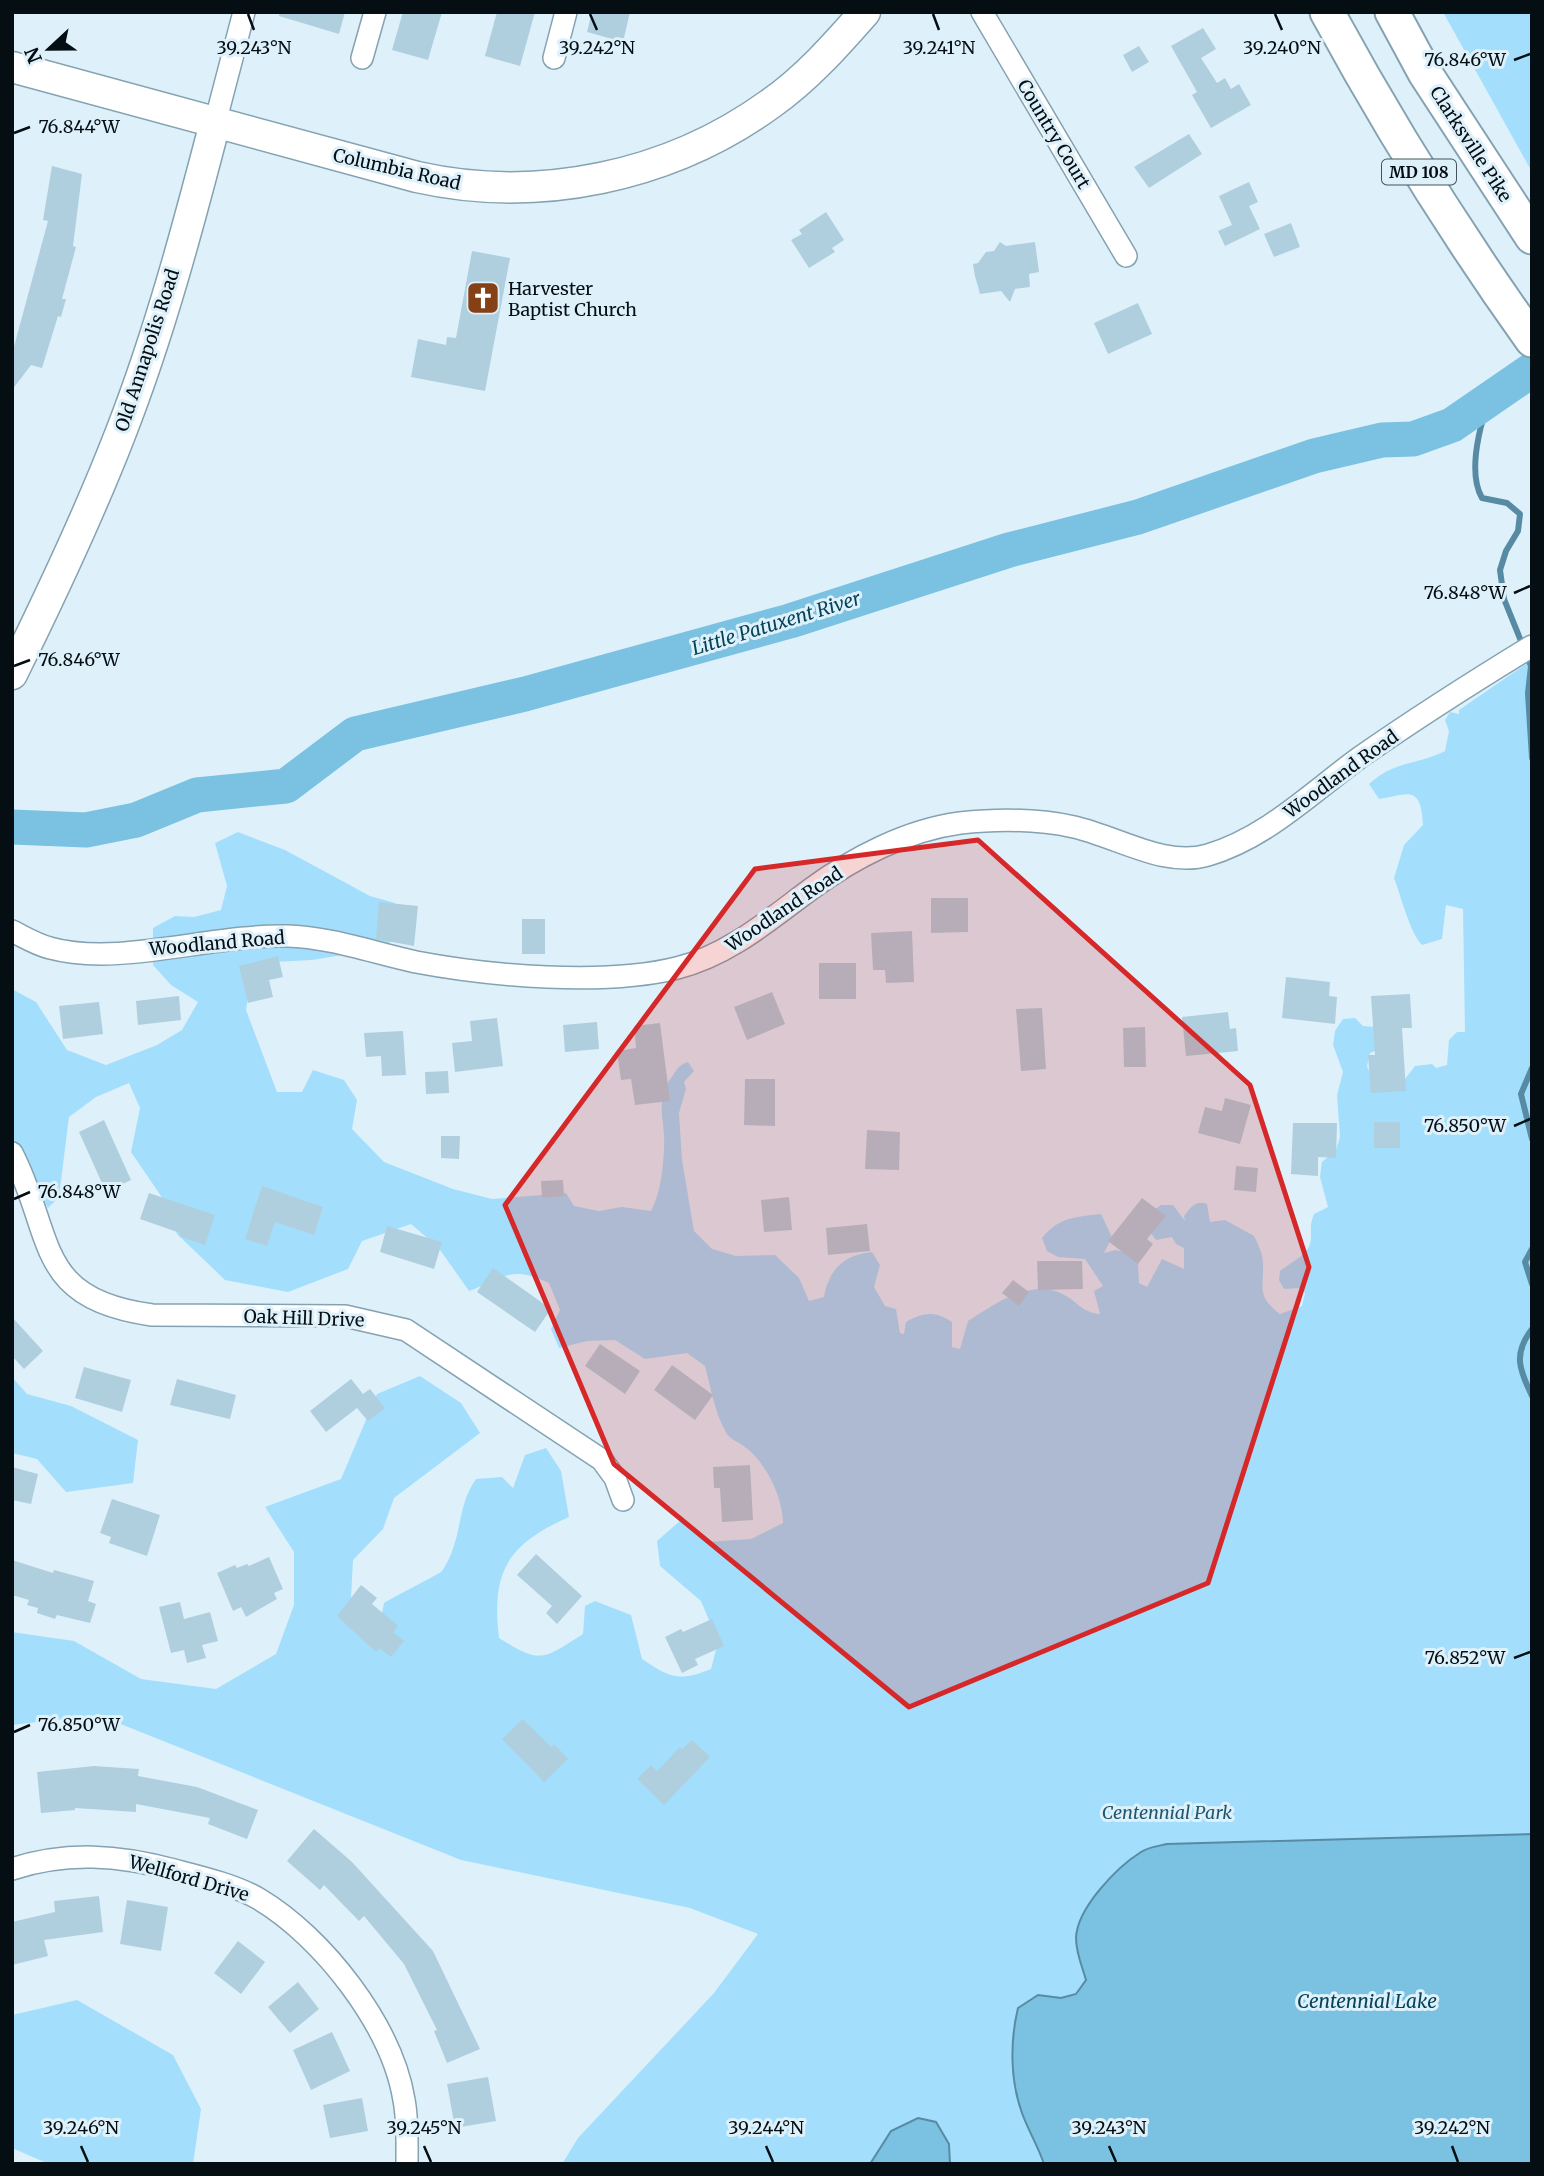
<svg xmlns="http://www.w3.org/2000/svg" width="1544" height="2176" font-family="Merriweather,serif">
  <rect width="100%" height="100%" fill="#def1fb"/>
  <g fill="#a3dffc">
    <path d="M1443,12H1532V172Z"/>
    <path d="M1532,660V2164H562L578,2138L714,1993L758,1934L690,1908L461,1860L98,1715L12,1725V1632L74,1641L141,1679L216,1689L276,1654L294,1605V1552L265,1507L341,1479L377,1394L420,1376L461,1403L480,1433L394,1498L383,1529L353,1560L351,1598L365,1633L379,1626L384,1603C393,1597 438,1575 442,1571C463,1541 456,1506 476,1479L502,1477L513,1488L525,1455L546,1448L561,1471L569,1517C508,1544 491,1571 499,1638C541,1664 542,1660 583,1634L585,1606L595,1601L631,1615L642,1659C670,1678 679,1682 711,1669L718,1642L701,1601L660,1566L657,1541L681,1520L705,1542L751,1539L783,1523C783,1498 766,1462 745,1447C739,1442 731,1440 727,1434C715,1414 711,1389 705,1366L687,1353L645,1359L615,1340L587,1341L559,1348L551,1329L560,1310L549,1283C511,1265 505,1277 469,1291L438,1247L411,1224L362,1241L348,1269L288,1292L225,1280L177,1234L161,1196L131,1152L140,1108L129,1083L96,1097L69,1117L59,1197L48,1208L12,1141V989L36,1002L67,1050L106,1065L157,1045L182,1030L198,1002L171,985L153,965V928L175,916L194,917L221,910L227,886L215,843L238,832L285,850L370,896L395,903L406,931L380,949L312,960L274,962L252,973L246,1010L277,1092H302L313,1070L344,1080L357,1100L352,1129L384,1162L453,1189L492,1199L566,1193L574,1206L599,1211L622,1207L651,1211C661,1192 663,1168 664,1148C666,1118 653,1103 673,1075C678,1068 679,1065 688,1062L694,1071L684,1082L686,1089L679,1113L682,1160L694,1231L712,1249L736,1256L775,1255L799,1278L809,1301L824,1297C829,1269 844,1255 872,1252L880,1265L874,1287L885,1306L896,1309L900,1333L904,1334L906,1322C924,1312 935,1311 952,1322V1347L960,1349L968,1321C991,1306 1028,1280 1058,1292C1075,1298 1081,1313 1100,1314L1094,1291L1103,1286L1085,1259L1058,1257L1047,1251L1042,1238C1059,1217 1075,1217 1101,1214L1112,1237L1104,1253L1116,1250L1131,1254L1138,1263L1139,1283L1147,1287L1162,1259L1184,1269V1248L1176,1244L1172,1237L1156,1240L1147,1228V1215L1161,1205H1173L1185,1221L1184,1216C1191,1207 1196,1200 1207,1204L1210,1222L1225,1220L1254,1236C1258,1244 1263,1254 1263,1263C1264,1288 1256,1296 1280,1314L1302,1306L1305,1293L1301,1288L1284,1289L1279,1280L1280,1271C1292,1261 1311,1255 1311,1237C1311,1228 1310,1224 1314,1214L1328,1207L1320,1177L1322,1162L1336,1150L1340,1137L1337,1095L1343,1072L1333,1045L1335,1031L1343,1019L1355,1018L1363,1026L1375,1027L1380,1049L1370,1053L1367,1066L1372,1077L1402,1083L1415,1066L1432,1064L1436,1068L1447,1065L1449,1040L1457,1032H1465L1463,909L1446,905L1442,939L1422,945C1410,933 1401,896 1394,878L1404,845L1423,825C1421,783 1407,795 1379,799L1369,784C1395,760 1418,765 1445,751L1449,731L1445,720L1450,712L1459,714V710Z"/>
    <path d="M12,1377L27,1394L71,1406L138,1440L133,1483L66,1492L37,1459L12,1453Z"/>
    <path d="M77,2000L173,2055L201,2109L193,2164H49L12,2148V2015Z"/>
  </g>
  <g fill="#7ac1e2" stroke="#578ba4" stroke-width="2">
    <path d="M1532,1834V2164H1044C1038,2146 1028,2130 1022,2113C1010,2080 1010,2041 1018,2008L1038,1995L1061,1998L1076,1994L1086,1980C1082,1966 1076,1953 1076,1938C1077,1908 1117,1867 1141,1852C1148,1847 1159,1846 1167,1844Z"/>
    <path d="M918,2118L936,2122L949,2144L950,2164H870L891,2131Z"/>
  </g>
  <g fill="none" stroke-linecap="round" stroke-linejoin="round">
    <g stroke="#578ba4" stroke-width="6">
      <path d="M1489,399C1480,426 1467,472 1482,498L1507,503L1520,514L1518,531L1506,551L1500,570L1504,599L1531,666L1528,693L1532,758"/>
      <path d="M1532,1068L1521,1094L1532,1139"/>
      <path d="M1532,1249L1525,1262L1532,1284"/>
      <path d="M1532,1329C1513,1354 1519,1369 1532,1396"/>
    </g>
    <path stroke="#7ac1e2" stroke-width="35" d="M12,827L86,830L136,820L197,795L286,786L355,734L525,694L790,621L1009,550L1138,517L1314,456L1382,440L1413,439L1452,425L1532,370"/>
  </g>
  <g fill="#afcfde">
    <path d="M280,12H345L339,34L279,16Z"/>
    <path d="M403,12H442L428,60L392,50Z"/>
    <path d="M497,12H535L520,66L485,56Z"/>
    <path d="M592,12H630L623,42L587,32Z"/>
    <path d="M1203,28L1216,49L1201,58L1217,83L1225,78L1231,89L1239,84L1251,105L1211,128L1192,95L1197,92L1171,46Z"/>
    <path d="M1139,46L1149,62L1132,72L1123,55Z"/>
    <path d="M1189,134L1202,154L1149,188L1134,167Z"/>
    <path d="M52,166L82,174L73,246L76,247L62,299H66L61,317L58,316L42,368L31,365L12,390V354L48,221L43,220Z"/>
    <path d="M1249,182L1258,202L1249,206L1260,229L1225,246L1218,231L1232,225L1219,196Z"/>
    <path d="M826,212L844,240L832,248L835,252L809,268L791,240L802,234L799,230Z"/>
    <path d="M1291,223L1300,247L1274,257L1264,234Z"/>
    <path d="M1000,242L1006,246L1035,242L1039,272L1029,274L1030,287L1015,289L1010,302L1001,291L980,294L975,276L973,264L978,263L986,252L994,251Z"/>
    <path d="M472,251L510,258L485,391L411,377L418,339L446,345L447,337L456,338Z"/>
    <path d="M1138,303L1152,334L1108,354L1094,323Z"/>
    <path d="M931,898H968V932L931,933Z"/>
    <path d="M379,902L418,906L414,946L376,939Z"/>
    <rect x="522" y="919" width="23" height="35"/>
    <path d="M912,931L914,982L886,983L885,970H873L871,933Z"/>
    <path d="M278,956L283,977L269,980L273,997L248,1003L239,966Z"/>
    <rect x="819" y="963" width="37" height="36"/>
    <path d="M1286,977L1330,982L1329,996L1337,997L1335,1024L1282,1018Z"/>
    <path d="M772,992L785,1024L747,1040L734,1007Z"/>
    <path d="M1410,994L1412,1028H1402L1406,1091L1371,1093L1368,1055H1375L1371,996Z"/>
    <path d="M179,996L181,1020L138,1025L136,1001Z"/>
    <path d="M99,1002L103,1034L63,1039L59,1006Z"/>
    <path d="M1042,1008L1046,1069L1021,1071L1016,1009Z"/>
    <path d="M1228,1012L1230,1029L1236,1028L1238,1051L1186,1056L1182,1017Z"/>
    <path d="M497,1018L503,1066L455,1072L452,1043L472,1041L470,1021Z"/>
    <path d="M597,1022L599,1049L565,1052L563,1025Z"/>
    <path d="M660,1023L670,1101L635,1105L631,1079L621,1080L617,1051L636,1048L634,1026Z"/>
    <path d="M1145,1027L1146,1067H1124L1123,1028Z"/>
    <path d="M403,1031L406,1075L382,1076L381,1056L366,1057L364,1033Z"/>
    <path d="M448,1071L449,1093L426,1094L425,1072Z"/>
    <path d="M745,1079H775V1126L744,1125Z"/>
    <path d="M1225,1098L1251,1105L1240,1144L1198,1133L1205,1107L1222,1111Z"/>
    <path d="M104,1120L131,1180L106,1192L79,1132Z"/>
    <rect x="1374" y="1122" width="26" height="26"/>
    <path d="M1293,1123H1337L1336,1158L1318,1157V1176L1291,1174Z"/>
    <path d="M867,1130L900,1132L899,1170L865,1169Z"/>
    <path d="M441,1136H460L459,1159L441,1158Z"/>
    <path d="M1236,1166L1258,1168L1256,1192L1234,1190Z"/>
    <path d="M563,1180L564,1196L542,1198L541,1181Z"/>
    <path d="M262,1186L323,1207L314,1235L275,1222L267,1246L245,1239Z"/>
    <path d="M149,1193L215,1215L205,1245L179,1236L180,1233L140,1219Z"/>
    <path d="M789,1197L792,1230L764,1232L761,1200Z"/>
    <path d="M1142,1198L1166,1216L1147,1239L1153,1244L1138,1264L1108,1241Z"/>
    <path d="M867,1224L870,1251L828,1255L826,1228Z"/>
    <path d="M387,1226L442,1242L434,1269L380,1252Z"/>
    <path d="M1037,1261H1082L1083,1289L1038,1290Z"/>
    <path d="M493,1268L551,1309L535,1332L477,1292Z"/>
    <path d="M1013,1280L1029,1292L1019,1306L1002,1293Z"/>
    <path d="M12,1317L43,1351L24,1369L12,1356Z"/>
    <path d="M600,1344L640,1371L625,1394L585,1366Z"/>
    <path d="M672,1365L713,1395L695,1420L654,1390Z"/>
    <path d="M84,1367L131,1380L122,1412L75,1398Z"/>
    <path d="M177,1379L236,1395L230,1419L170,1405Z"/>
    <path d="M351,1379L363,1394L370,1389L385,1408L368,1421L357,1408L326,1432L310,1411Z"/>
    <path d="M750,1465L753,1520L722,1522L720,1488H714L713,1467Z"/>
    <path d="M12,1467L38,1474L31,1504L12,1500Z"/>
    <path d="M112,1499L160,1515L147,1556L109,1543L111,1537L100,1533Z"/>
    <path d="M536,1554L582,1596L557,1624L546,1613L552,1606L517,1575Z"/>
    <path d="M269,1557L283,1589L274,1593L277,1599L246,1617L241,1607L233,1611L217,1573L235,1565L237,1568L247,1564L249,1566Z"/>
    <path d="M12,1560L53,1573L54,1570L94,1581L88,1601L96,1604L90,1623L57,1615L55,1619L37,1613L38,1608L27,1605L29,1600L12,1595Z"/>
    <path d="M361,1585L377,1598L372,1604L398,1626L393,1632L404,1641L391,1657L379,1648L376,1652L337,1616Z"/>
    <path d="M180,1602L184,1619L210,1612L218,1641L202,1645L206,1658L187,1663L184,1650L171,1653L159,1607Z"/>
    <path d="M712,1619L724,1646L695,1659L698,1665L682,1673L665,1637L681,1629L683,1632Z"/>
    <path d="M523,1719L551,1747L554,1744L568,1759L544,1782L502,1739Z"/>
    <path d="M692,1740L710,1757L664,1805L637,1779L651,1765L657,1771L680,1747L682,1749Z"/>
    <path d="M94,1766L139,1769L138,1776L197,1787L258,1810L247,1839L208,1824L210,1818L136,1804V1812L75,1808V1810L41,1813L37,1772Z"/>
    <path d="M314,1829L352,1862L433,1951L480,2049L447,2063L434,2031L437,2030L404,1964L364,1916L359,1921L324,1885L320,1890L287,1861Z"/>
    <path d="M99,1896L103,1932L44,1940L48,1956L12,1965V1922L55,1912L54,1901Z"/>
    <path d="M127,1900L168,1907L161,1951L120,1944Z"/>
    <path d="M238,1941L265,1962L241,1994L214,1973Z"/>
    <path d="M298,1982L319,2009L290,2033L268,2007Z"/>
    <path d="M332,2032L350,2071L311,2090L293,2050Z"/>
    <path d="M488,2077L496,2121L455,2128L447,2084Z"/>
    <path d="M362,2098L368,2131L330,2138L323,2105Z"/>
  </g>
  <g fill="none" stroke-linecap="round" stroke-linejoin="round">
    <defs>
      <g id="street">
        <path d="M982,12L1126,256"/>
        <path d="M362,58L375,12"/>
        <path d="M554,58L566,12"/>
        <path d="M215,123L244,12"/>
        <path d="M12,931C24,937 37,945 50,948C119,967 214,934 287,936C330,937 374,953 416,962C490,976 604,986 677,968C729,955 769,920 811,889C853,858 907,830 960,823C997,819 1038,819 1074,827C1118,837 1165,868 1208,855C1266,838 1311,793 1359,758C1415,719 1473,682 1532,646"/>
        <path d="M12,1153C55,1236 33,1299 152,1315L345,1316L406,1330L602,1460L615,1478L623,1500"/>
        <path d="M12,1869C67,1851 119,1855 174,1870C201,1877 235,1885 259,1899C323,1937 392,2026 404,2100C408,2121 407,2143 407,2164"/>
      </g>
      <g id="secondary">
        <path d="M12,67L417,177C538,204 669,177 770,104C806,79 836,45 865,12"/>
        <path d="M12,674C51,595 89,515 121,432C160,332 188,227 215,123"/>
      </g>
      <g id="primary">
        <path d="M1327,12C1389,126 1457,235 1532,340"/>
        <path d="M1392,12L1425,73L1532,237"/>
      </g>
    </defs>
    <use href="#street" stroke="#84a2b1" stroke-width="24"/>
    <use href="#secondary" stroke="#84a2b1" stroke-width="33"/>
    <use href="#primary" stroke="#84a2b1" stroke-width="37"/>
    <use href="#street" stroke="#fff" stroke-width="21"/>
    <use href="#secondary" stroke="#fff" stroke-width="30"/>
    <use href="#primary" stroke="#fff" stroke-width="33"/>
  </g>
  <path fill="#d62828" fill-opacity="0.2" stroke="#d62828" stroke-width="5" stroke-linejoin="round" d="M978,840L1250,1085L1309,1267L1208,1583L909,1707L614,1464L505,1205L755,869Z"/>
  <path fill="none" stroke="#040e13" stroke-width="2.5" d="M248,14L254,30M590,14L597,30M933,14L939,30M1275,14L1282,30M1514,60L1530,54M14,133L30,127M1514,593L1530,586M14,666L30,660M1514,1126L1530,1119M14,1199L30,1192M1514,1658L1530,1652M14,1732L30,1725M81,2146L88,2162M424,2146L431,2162M766,2146L773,2162M1109,2146L1116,2162M1452,2146L1458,2162"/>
  <defs>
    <symbol id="church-square" viewBox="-11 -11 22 22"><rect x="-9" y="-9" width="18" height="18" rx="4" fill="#854115" stroke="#def1fb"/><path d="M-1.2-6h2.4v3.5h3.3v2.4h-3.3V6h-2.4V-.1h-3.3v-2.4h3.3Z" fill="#fff"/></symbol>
  </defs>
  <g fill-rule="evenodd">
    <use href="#church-square" x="464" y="279" width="38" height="38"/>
  </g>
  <g text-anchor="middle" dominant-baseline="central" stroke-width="6" stroke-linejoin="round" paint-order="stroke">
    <rect fill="#def1fb" stroke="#455259" stroke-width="2" x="1382" y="159.5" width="74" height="25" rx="5"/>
    <g font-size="16" font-weight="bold" fill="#040e13">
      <text x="1419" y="172">MD 108</text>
    </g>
    <g font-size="18" fill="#040e13" stroke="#def1fb">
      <text transform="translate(1054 134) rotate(59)">Country Court</text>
      <text transform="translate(1471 144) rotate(57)">Clarksville Pike</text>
      <text transform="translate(397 169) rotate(13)">Columbia Road</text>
      <text transform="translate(147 350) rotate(-72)">Old Annapolis Road</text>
      <text transform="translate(1341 774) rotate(-36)">Woodland Road</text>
      <text transform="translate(784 909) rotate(-34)">Woodland Road</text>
      <text transform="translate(217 943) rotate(-5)">Woodland Road</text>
      <text transform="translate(304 1318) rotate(2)">Oak Hill Drive</text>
      <text transform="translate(189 1878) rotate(16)">Wellford Drive</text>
    </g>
    <g font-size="18" fill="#040e13" stroke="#def1fb" text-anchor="start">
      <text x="508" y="288">Harvester<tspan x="508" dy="21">Baptist Church</tspan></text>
    </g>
    <g font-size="18" font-style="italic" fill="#1f576f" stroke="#def1fb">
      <text x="1167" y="1812">Centennial Park</text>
    </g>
    <g font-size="19" font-style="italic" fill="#04435a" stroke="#def1fb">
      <text transform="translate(776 623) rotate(-17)">Little Patuxent River</text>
      <text x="1367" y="2001">Centennial Lake</text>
    </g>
  </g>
  <g font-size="18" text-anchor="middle" fill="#040e13" stroke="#def1fb" stroke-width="6" stroke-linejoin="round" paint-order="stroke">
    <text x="254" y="54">39.243°N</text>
    <text x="597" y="54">39.242°N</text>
    <text x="939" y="54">39.241°N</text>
    <text x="1282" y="54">39.240°N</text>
    <text x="1465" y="66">76.846°W</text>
    <text x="79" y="133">76.844°W</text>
    <text x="1465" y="599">76.848°W</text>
    <text x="79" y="666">76.846°W</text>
    <text x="1465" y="1132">76.850°W</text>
    <text x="79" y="1198">76.848°W</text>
    <text x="1465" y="1664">76.852°W</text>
    <text x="79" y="1731">76.850°W</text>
    <text x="81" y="2134">39.246°N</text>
    <text x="424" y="2134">39.245°N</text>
    <text x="766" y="2134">39.244°N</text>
    <text x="1109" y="2134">39.243°N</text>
    <text x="1452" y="2134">39.242°N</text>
  </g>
  <rect width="1544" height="2176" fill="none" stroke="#040e13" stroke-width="28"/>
  <g transform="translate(49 49) rotate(248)" stroke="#def1fb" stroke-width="5" paint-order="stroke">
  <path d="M0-5L12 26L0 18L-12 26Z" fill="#040e13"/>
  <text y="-10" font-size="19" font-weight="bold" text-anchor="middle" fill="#040e13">N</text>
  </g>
</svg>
